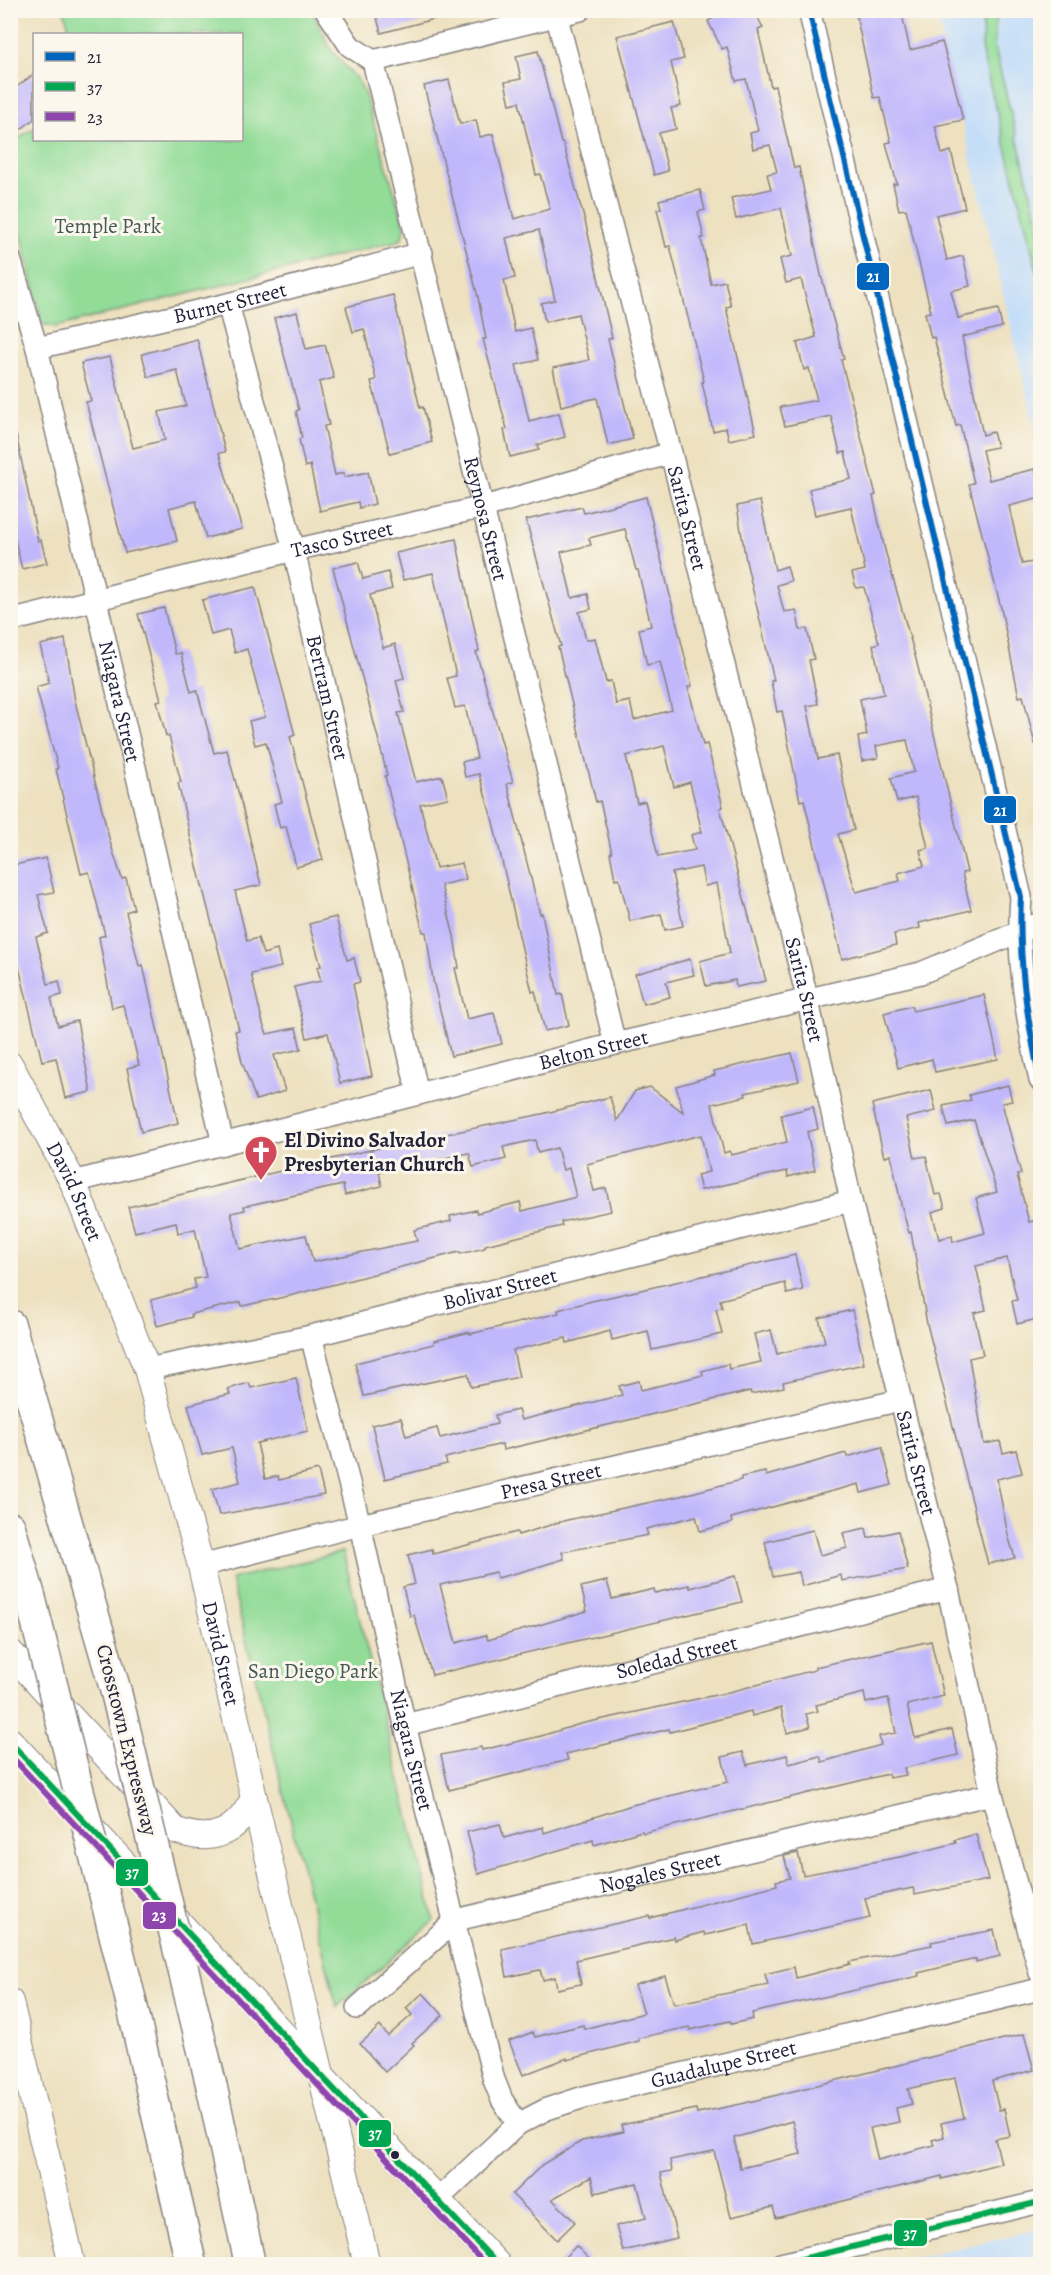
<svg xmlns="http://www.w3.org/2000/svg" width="1051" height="2275" font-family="Alegreya,serif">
  <rect width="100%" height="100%" fill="#fbf7ec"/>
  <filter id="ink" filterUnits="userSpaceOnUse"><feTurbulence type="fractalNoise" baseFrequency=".0167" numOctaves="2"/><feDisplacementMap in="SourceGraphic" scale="12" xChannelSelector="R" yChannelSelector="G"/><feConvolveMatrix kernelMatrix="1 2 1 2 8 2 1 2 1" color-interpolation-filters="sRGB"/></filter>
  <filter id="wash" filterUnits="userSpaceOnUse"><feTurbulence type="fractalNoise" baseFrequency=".008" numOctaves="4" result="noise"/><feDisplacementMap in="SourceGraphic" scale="24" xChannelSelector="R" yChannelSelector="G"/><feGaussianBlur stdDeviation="1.35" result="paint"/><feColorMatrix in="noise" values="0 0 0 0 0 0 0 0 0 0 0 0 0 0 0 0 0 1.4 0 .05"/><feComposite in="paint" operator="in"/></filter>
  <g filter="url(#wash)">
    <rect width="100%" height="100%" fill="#ede1c0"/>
    <g fill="#c5def8">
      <path d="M936,11H1040V448Z"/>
      <path d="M1040,2229V2264H887Z"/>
    </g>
    <g fill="#92dc98" stroke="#5a7f6a" stroke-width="1.5">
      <path d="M64,11H312L331,50L359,82L364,92L405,227L401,240L56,327L42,324L11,188L10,144L34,128V140H242V34H71Z"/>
      <path d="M983,11H997L994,45L1040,230V282L982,53Z"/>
      <path d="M343,1552L434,1920L337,2007L231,1579Z"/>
    </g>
    <g id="blocks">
      <g fill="#c1b8fc" fill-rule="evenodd">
        <path d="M375,10H445L446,16L381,33Z"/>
        <path d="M728,10H754L763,28L758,30L771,87L775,86L794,168L799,167L821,275L844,359L841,360L876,495L873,496L885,550L916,659L967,872L962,873L971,910L919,923L920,928L894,934L896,945L842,959L804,800L800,801L782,711L777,712L771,681L774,680L746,561L737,506L760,501L775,570L787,566L791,581L777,585L784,612L796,610L800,630L807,629L814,659L809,660L818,704L807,706L818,759L837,755L854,830L838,834L856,892L900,881L898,873L924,866L920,850L928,848L916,797L897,802L891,778L914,772L907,740L876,746L878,758L862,761L858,737L867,735L860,699L884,694L873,645L879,643L864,587L856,588L852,573L865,570L862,555L851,507L815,515L809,489L851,479L845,452L840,453L831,416L785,426L780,407L817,400L809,368L804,370L797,343L816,337L801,279L786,283L780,259L792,256L781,208L736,219L731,198L771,189L767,174L777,172L770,145L753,149L750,133L758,131L746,79L736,81L727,47L722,49L708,21Z"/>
        <path d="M855,10H901L910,50L942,42L954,83L963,120L935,126L942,154L951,151L965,208L936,215L947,260L963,256L970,286L951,291L958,318L998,309L1002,327L962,337L983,435L993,432L997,447L982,450L989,480L1035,469L1041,491V498L1009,506L1022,564L1037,561L1041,574V743L1035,744L1023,696L1019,697L1001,608L969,484L974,483L960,425L956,426L934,337L931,338L925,313L931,312L906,209L899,210L893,184H897L886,143L891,142L880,97L874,98Z"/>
        <path d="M674,22L684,59L671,62L681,106L671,108L676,129L659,133L668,171L654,175L617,36Z"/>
        <path d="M538,51L561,143H563L586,225L612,338L608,339L633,439L608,445L597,398L561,406L553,368L589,360L578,314L545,322L541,303L555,300L539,230L506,238L515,278L504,280L515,332L531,328L538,360L516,365L529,421L559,413L565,437L537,445L539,450L510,457L504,430L507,429L483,339H486L478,297L424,86L449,80L460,124L476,120L480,137L493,134L514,219L550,209L540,174L536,175L519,102L510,104L505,82L521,79L516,56Z"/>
        <path d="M34,74V119L20,130L10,118V92Z"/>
        <path d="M700,190L705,210L698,212L704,238H701L711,284L725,281L731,306L726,307L756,434L729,440L726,428L713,431L702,382L704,381L670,246L666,247L657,209L661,208L659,200Z"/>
        <path d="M393,295L420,408L423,407L432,442L390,453L371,381L376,380L364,329L353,332L346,307Z"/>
        <path d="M297,312L306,349L325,345L334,378L319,382L329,425L324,426L335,475L344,473V477L368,472L375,504L359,508L358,502L320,511L310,465L305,467L299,439L302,438L296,411L299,410L274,318Z"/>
        <path d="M197,339L225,452L219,453L242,529L206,538L196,501L169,508L177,541L125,553L86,402L91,401L81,363L110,357L133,448L165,440L159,412L186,406L177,370L148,377L142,354Z"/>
        <path d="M10,434H16L38,541L41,540L47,563L22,569L10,519Z"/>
        <path d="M646,497L692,686L688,687L703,745L707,744L723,807L720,808L766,981L736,987L735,980L706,986L700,961L730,953L717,883L705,886L701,867L672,873L683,926L665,930L661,914L630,921L619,878L615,879L610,853H612L600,801L596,802L558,647L561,646L526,520L582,507L584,513ZM625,529L636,570H638L651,626L639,629L647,665L660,662L672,710L634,720L630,701L616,704L611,681L606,682L595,638L586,640L579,612L591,609L588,594L572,598L561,552L591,545L589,538ZM664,746L674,787L690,782L702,832L691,835L695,850L658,857L645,801L637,803L626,756Z"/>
        <path d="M456,539L479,651L476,652L513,782L507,784L540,914L542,913L558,995L562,994L569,1025L545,1031L535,991L532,992L493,822L479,774L465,777L462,762L477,758L465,706L455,708L447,678L456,676L433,573L403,580L396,553Z"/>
        <path d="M358,562L363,579L388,572L392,589L370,595L383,648L395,644L404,678L396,680L404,712L398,713L416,782L442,776L448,798L420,804L436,868L462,863L466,879L441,885L454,936L459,968H455L467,1019L494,1013L502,1044L451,1056L433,980L426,932H423L385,776L387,775L378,738L333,568Z"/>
        <path d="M255,587L295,735L290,737L323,860L296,867L286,826L280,828L274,804L282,802L266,742L255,745L249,721L265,717L247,649L235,653L229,630L211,635L202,600Z"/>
        <path d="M164,608L175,654L181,653L191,692L197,690L214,753L227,750L242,806L261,885L235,891L247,941L258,938L263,954L277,950L281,967L251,974L263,1024L267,1034L296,1028L301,1049L274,1055L285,1091L256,1100L242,1062L235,1031L239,1030L197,866L178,783L181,782L169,736H166L157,701L161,700L138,614Z"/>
        <path d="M65,639L75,701L110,842L122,879L126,878L134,909L126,912L139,966L143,965L178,1123L141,1132L127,1068L139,1065L132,1035L123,1005L112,1008L99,937L105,935L89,872L81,874L56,769L58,768L36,687L49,683L40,645Z"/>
        <path d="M46,858L54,892L38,895L48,933L36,937L48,984L59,981L62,995L51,998L58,1026L77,1021L91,1092L65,1098L56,1058L42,1061L13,943H10V866Z"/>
        <path d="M336,917L347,960L354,958L360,982L353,984L372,1076L340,1083L328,1033L307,1038L294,987L321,981L317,967L321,966L309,924Z"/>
        <path d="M690,959L694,975L666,982L670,997L643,1004L635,974Z"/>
        <path d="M984,995L998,1059L935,1072L932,1059L898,1068L884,1013L911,1006L913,1011Z"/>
        <path d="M792,1053L799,1081L745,1093L746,1096L712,1104L724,1153L730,1151L731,1155L787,1142L781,1115L813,1107L818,1129L807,1132L815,1170L788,1177L787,1171L701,1190L697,1175L709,1172L701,1135L587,1164L594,1191L606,1188L611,1211L561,1222L562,1226L485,1245V1248L460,1254L459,1252L289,1296L242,1306L241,1302L191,1314L192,1317L157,1326L151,1300L196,1288L194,1279L206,1277L195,1229L178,1233L176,1222L135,1232L128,1207L361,1152L542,1114L610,1097L617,1121L635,1091L650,1087L683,1112L676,1086L715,1075L714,1071ZM535,1140L538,1153L557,1148L563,1170L569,1168L576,1197L522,1211L520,1202L477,1213L476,1210L450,1216L451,1221L414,1230L417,1241L313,1262L306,1235L240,1249L231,1213L245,1210L244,1206L343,1185L345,1195L382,1186L379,1172L469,1153L473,1167L506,1159L503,1147Z"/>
        <path d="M1008,1085L1012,1101L1002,1103L1021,1174L1017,1175L1029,1222L1037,1220L1041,1232V1249L1037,1250L1041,1263V1318L1017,1324L1012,1301L1017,1300L1007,1258L976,1266L986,1310L974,1313L983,1355L969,1358L984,1444L1000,1441L1003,1453L1016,1450L1022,1473L997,1479L1008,1535L1015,1558L988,1564L927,1324L911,1232L909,1233L901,1204L891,1155L884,1157L872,1104L931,1090L936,1111L906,1118L915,1158L926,1156L935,1195L941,1194L945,1208L932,1212L939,1239L952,1236L953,1242L985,1233L976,1198L997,1192L974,1120L948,1126L943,1106L971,1100L969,1095Z"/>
        <path d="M795,1255L803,1290L787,1294L785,1283L720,1300L722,1308L716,1309L722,1334L652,1350L648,1331L612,1340L610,1331L567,1343L566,1338L513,1350L519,1377L471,1387L468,1374L364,1396L355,1363L434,1344V1341L470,1332V1334L559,1313L558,1310L592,1301Z"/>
        <path d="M852,1310L864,1364L783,1382L784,1387L751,1394L750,1391L503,1450L502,1444L445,1458L447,1464L385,1479L372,1425L401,1418L406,1436L437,1428L440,1438L497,1424L495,1415L518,1410L521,1420L622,1395L619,1386L639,1381L641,1390L703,1375L702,1371L728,1364L729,1369L761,1362L754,1334L771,1330L777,1354L825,1342L819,1318Z"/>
        <path d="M296,1378L308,1431L257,1443L265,1479L278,1476L279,1480L318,1470L324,1495L219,1515L212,1489L240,1482L232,1448L202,1455L188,1405L230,1394L228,1389L249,1383L251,1388Z"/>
        <path d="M882,1447L892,1485L861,1493L859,1484L731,1518L732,1523L700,1531L696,1516L646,1529L648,1535L562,1552L564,1559L524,1571L497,1578L496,1572L440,1585L456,1643L486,1635L488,1640L587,1611L581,1587L607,1581L612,1599L654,1589L655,1593L689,1585L690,1588L735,1576L742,1602L432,1675L414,1615L410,1616L403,1587L415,1584L408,1555L432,1549L433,1554L517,1532L518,1535L567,1520L680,1496L741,1480V1477L765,1472L766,1476L846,1453L847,1457Z"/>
        <path d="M866,1528L868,1538L898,1531L908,1569L842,1581L841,1575L802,1586L799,1572L773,1577L765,1542L813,1530L820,1555L847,1548L843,1533Z"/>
        <path d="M931,1641L944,1696L907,1705L915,1738L952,1729L958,1755L904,1768L906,1775L889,1778L888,1774L643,1833L642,1831L594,1845L593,1840L478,1874L467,1832L500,1824L504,1838L543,1827L544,1833L632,1805L728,1782L722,1757L743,1752L747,1765L787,1755L789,1764L820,1756L822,1762L881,1745L879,1736L896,1733L888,1698L866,1703L864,1693L816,1705L818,1711L806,1714L810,1727L787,1733L781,1708L752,1716L751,1711L670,1732L669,1729L566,1754L568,1760L449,1790L441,1755L481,1747L482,1750L541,1736L580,1724L725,1693L815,1670V1667Z"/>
        <path d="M976,1834L988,1880L915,1895L913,1888L865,1898L870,1918L753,1944L749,1925L705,1935L704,1932L675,1940L674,1937L576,1960L581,1984L557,1989L555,1977L543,1980L540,1970L507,1977L502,1949L649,1916L650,1918L777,1885L776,1881L790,1878L784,1856L798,1853L803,1875L905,1856L956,1843L955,1840Z"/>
        <path d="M994,1930L1000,1956L976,1962V1959L918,1973L919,1976L752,2013L753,2019L731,2024L730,2021L690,2030L689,2027L638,2038L639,2041L567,2060V2058L523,2075L509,2041L533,2032L535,2037L583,2025L584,2029L644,2013L635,1985L665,1976L674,2004L768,1985L765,1974L794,1967L796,1978L850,1964L849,1962L932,1945L931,1942Z"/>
        <path d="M423,1993L443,2015L412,2043L414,2045L385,2072L360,2044L380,2026L388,2036L412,2015L406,2008Z"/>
        <path d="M1024,2034L1034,2070L992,2081L999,2110L1004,2109L1010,2136L995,2139L1001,2163L942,2179V2176L776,2218L773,2207L731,2217L714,2151L670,2160L672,2171L661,2173L677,2238L623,2251L616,2226L646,2218L637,2183L595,2193L591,2177L552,2199L575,2222L557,2240L512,2194L543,2164L582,2141L623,2132L621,2125L696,2109L697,2113L741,2104ZM955,2078L964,2118L941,2123L944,2137L932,2140L934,2145L878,2160L870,2128L899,2122L896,2108L912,2104L908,2089ZM792,2121L801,2154L740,2168L734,2138Z"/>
        <path d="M576,2246L595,2265H557Z"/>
      </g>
    </g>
  </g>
  <g filter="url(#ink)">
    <use href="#blocks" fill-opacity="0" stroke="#88827e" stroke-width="1.5"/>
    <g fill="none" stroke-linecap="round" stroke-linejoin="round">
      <defs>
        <g id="minor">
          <path id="s1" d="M326,10L350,46L373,61L615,1044"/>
          <path id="s2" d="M555,10L671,453L808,1001L851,1201L948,1589L992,1794L1040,1973"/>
          <path d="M809,10L1021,897C1016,959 1027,1020 1040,1080"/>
          <path d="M373,61L580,10"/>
          <path id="s3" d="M10,259L37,348L223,1144"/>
          <path id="s4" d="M228,304L294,550L418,1094"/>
          <path id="s5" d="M37,348L228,304L422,253"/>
          <path id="s6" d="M10,621L294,550L484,507L671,453"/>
          <path id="s7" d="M73,1182L615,1044L921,973L1040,923"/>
          <path id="s8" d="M311,1336L360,1525L405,1725L494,2080L502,2100L518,2124"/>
          <path id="s9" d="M147,1369L311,1336L851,1201"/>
          <path id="s10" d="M201,1566L360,1525L901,1400"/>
          <path id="s11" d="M405,1725L948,1589"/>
          <path id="s12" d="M357,2008L456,1920L992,1794"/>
          <path id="s13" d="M437,2200L518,2124L547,2109L584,2097L1040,1989"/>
          <path d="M781,2264L1040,2202"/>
        </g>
        <g id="major">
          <path id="s14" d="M10,1065L73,1182L147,1369L201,1566L254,1798L367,2264"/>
          <path d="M10,1652L175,1830C213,1845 237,1832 254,1798"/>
          <path d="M10,1741L497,2264"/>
          <path d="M10,2002L72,2264"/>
        </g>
        <g id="highway">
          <path d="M10,1325L116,1692"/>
          <path d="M10,1527L30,1596"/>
          <path d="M131,2001L191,2264"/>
          <path d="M212,2088L250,2264"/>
        </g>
      </defs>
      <use href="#minor" stroke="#88827e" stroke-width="24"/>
      <use href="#major" stroke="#88827e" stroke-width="28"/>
      <use href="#highway" stroke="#88827e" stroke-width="33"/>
      <use href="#minor" stroke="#fff" stroke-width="21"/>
      <use href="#major" stroke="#fff" stroke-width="26"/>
      <use href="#highway" stroke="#fff" stroke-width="30"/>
      <defs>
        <g id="highway-bridge">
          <path d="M30,1596L131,2001"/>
          <path d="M116,1692L212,2088"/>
        </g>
      </defs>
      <use href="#highway-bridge" stroke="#88827e" stroke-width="33" stroke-linecap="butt"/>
      <use href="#highway-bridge" stroke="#fff" stroke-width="30"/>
      <defs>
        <path id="bus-1" d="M809,10L1021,897C1018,959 1027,1019 1040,1080"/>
        <g id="bus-2">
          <path d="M10,1742L497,2264"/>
          <path d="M781,2264L1040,2202"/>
        </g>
        <path id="bus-3" d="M10,1755L485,2264"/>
      </defs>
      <use href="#bus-1" stroke="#fbf7ec" stroke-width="10"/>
      <use href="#bus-2" stroke="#fbf7ec" stroke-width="10"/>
      <use href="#bus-3" stroke="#fbf7ec" stroke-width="10"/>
      <use href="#bus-1" stroke="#0065bd" stroke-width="6"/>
      <use href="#bus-2" stroke="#00a651" stroke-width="6"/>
      <use href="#bus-3" stroke="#8e44ad" stroke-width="6"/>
    </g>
  </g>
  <defs>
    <symbol id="church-pin" viewBox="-11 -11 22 30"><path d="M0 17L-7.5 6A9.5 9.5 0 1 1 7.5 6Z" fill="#d1495b" stroke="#fbf7ec"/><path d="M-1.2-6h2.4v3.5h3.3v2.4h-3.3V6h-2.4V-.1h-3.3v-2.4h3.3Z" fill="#fff"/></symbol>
  </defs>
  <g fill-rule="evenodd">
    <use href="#church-pin" x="242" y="1133" width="38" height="52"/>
  </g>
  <circle fill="#22223b" stroke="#fbf7ec" stroke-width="2" cx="395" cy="2155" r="5"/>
  <g text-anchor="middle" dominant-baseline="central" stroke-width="6" stroke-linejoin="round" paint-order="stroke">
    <g font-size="21" fill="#445a57" stroke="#fbf7ec">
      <text x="108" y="226">Temple Park</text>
      <text x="313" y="1671">San Diego Park</text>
    </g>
    <g font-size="21" fill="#22223b" stroke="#fbf7ec">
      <text stroke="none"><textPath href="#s5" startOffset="198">Burnet Street</textPath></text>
      <text stroke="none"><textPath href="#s1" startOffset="542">Reynosa Street</textPath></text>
      <text stroke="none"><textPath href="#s2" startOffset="525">Sarita Street</textPath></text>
      <text stroke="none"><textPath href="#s6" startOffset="342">Tasco Street</textPath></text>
      <text stroke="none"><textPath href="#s4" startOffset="406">Bertram Street</textPath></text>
      <text stroke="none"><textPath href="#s3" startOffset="456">Niagara Street</textPath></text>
      <text stroke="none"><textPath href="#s2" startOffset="1011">Sarita Street</textPath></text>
      <text stroke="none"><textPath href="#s7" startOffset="537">Belton Street</textPath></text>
      <text stroke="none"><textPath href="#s14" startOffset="142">David Street</textPath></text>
      <text stroke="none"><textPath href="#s9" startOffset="362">Bolivar Street</textPath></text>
      <text stroke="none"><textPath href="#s2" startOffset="1497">Sarita Street</textPath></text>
      <text stroke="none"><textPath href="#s10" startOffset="360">Presa Street</textPath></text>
      <text stroke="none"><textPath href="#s14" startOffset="628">David Street</textPath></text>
      <text stroke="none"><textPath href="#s11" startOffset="280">Soledad Street</textPath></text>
      <text transform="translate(127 1740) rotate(76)">Crosstown Expressway</text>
      <text stroke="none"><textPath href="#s8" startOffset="426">Niagara Street</textPath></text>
      <text stroke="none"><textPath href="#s12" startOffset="342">Nogales Street</textPath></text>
      <text stroke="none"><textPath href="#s13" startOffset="326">Guadalupe Street</textPath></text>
    </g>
    <g font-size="21" font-weight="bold" fill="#22223b" stroke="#fbf7ec" text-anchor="start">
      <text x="284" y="1140">El Divino Salvador<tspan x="284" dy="24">Presbyterian Church</tspan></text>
    </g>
  </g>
  <g stroke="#fbf7ec" stroke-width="2">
    <rect x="856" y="262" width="34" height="29" rx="6" fill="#0065bd"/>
    <rect x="983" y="795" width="34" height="29" rx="6" fill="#0065bd"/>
    <rect x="115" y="1858" width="34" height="29" rx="6" fill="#00a651"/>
    <rect x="142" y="1901" width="35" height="29" rx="6" fill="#8e44ad"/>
    <rect x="358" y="2119" width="34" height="29" rx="6" fill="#00a651"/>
    <rect x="893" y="2219" width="35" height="28" rx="6" fill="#00a651"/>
  </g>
  <g font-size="16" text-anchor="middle" font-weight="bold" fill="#fff">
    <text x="873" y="282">21</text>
    <text x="1000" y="816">21</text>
    <text x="132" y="1878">37</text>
    <text x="159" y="1921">23</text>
    <text x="375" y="2139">37</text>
    <text x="910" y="2239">37</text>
  </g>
  <rect width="1051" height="2275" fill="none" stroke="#fbf7ec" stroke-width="36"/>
  <rect x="33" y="33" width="210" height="108" fill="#fbf7ec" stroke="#a4a2a5" stroke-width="1.5"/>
  <rect x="45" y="52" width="30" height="9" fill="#0065bd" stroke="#a4a2a5" stroke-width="1.5"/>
  <text x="87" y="63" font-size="18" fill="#22223b">21</text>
  <rect x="45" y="82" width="30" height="9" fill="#00a651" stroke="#a4a2a5" stroke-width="1.5"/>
  <text x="87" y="93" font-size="18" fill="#22223b">37</text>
  <rect x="45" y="112" width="30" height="9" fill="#8e44ad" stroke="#a4a2a5" stroke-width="1.5"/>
  <text x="87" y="123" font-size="18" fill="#22223b">23</text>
</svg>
